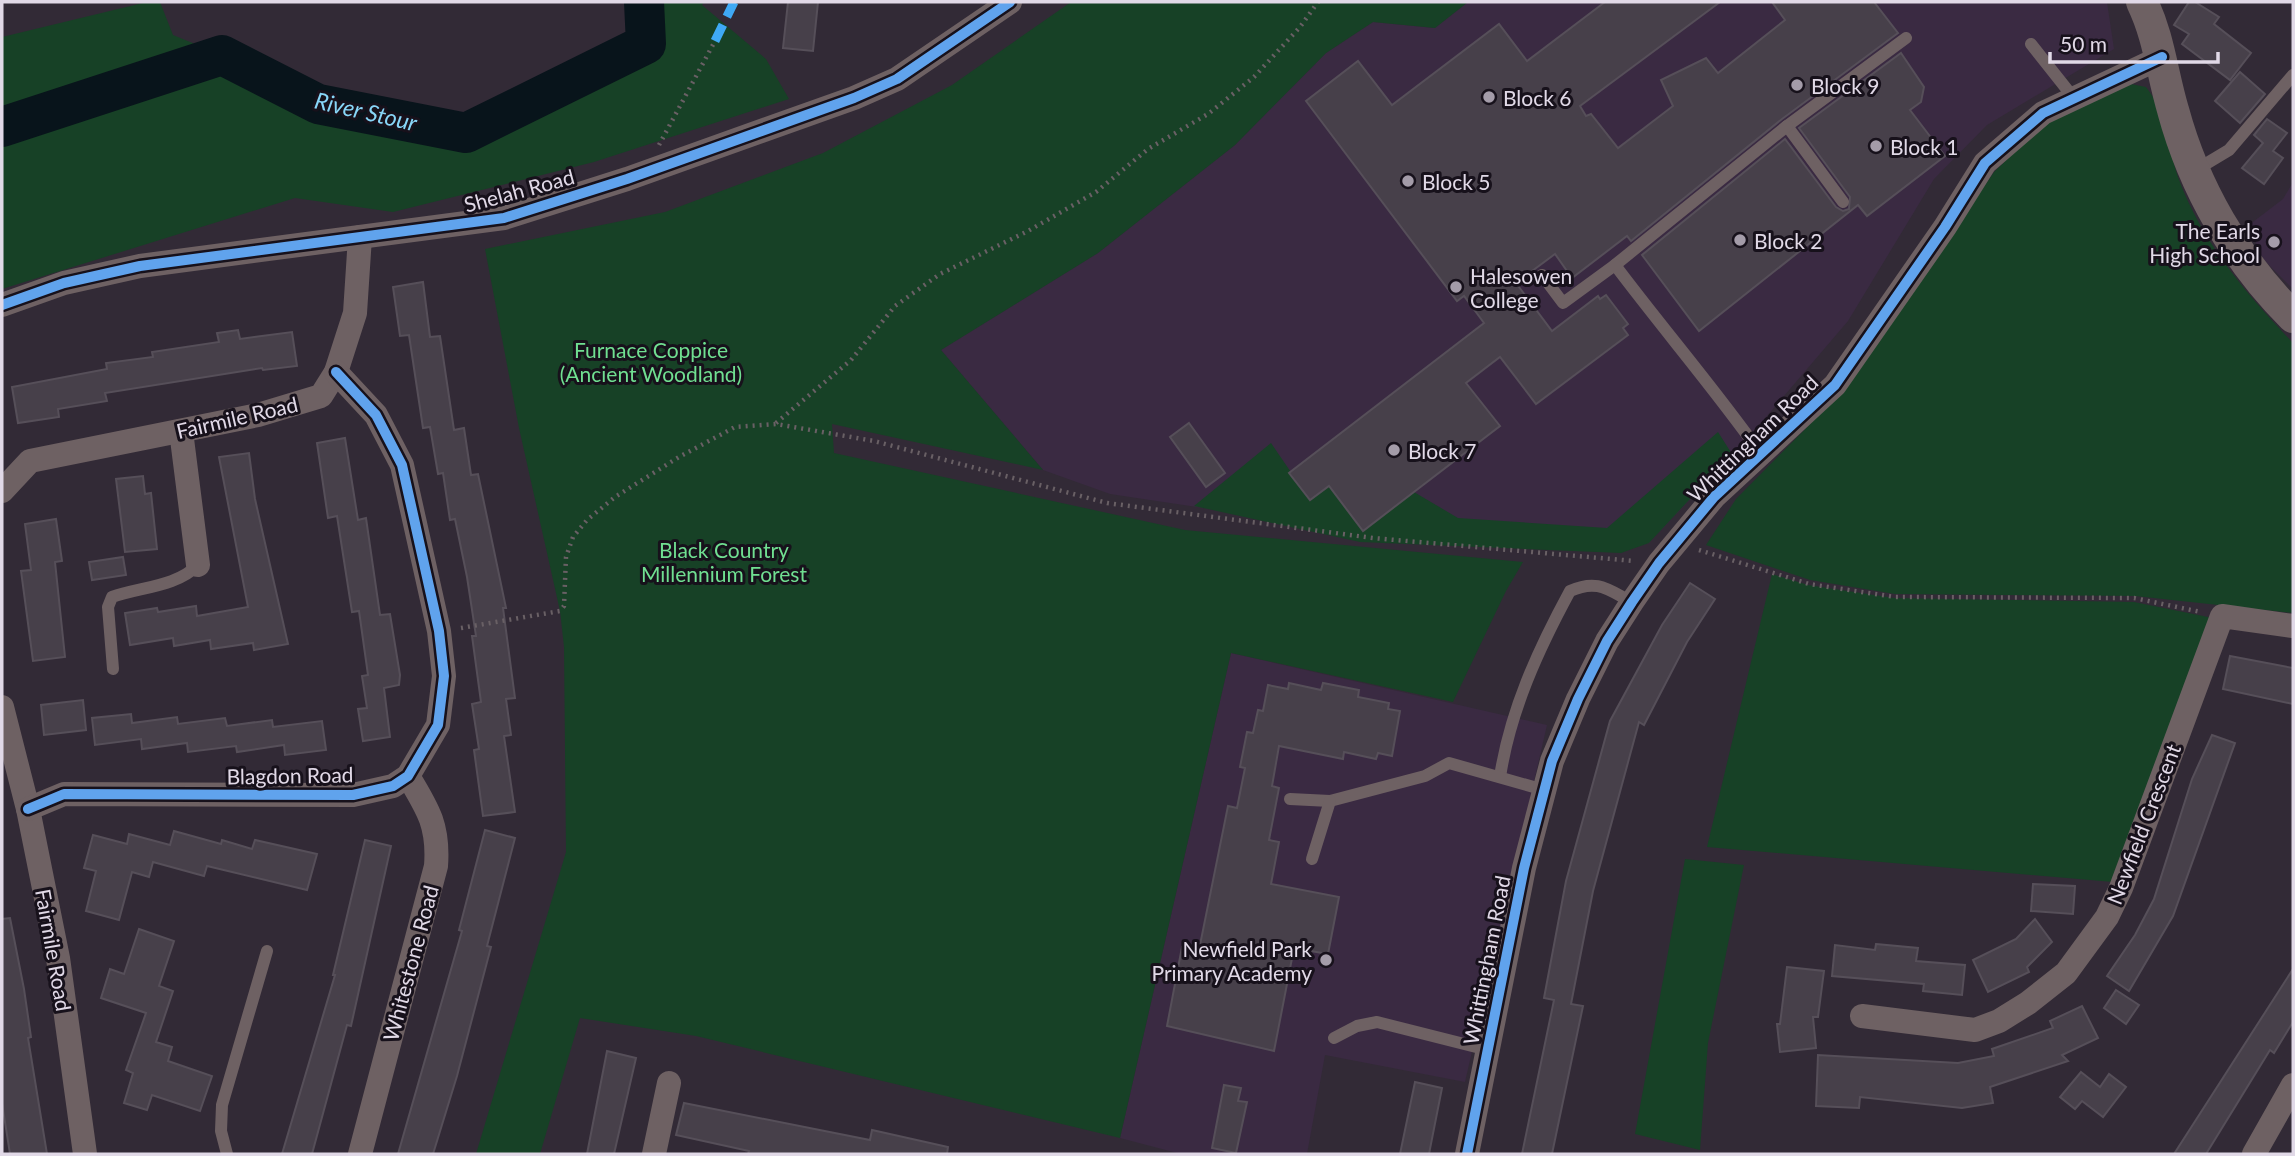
<svg xmlns="http://www.w3.org/2000/svg" width="2295" height="1156" font-family="Lato,sans-serif">
  <rect width="100%" height="100%" fill="#322a36"/>
  <g fill="#3a2a42">
    <path d="M1468,2H2107L2114,49L1987,125L1934,179L1848,321L1749,437L1649,543L1364,532L1110,494L1043,470L941,350L1098,253L1235,145L1326,53L1373,22L1435,28Z"/>
    <path d="M2293,182V289L2262,258L2249,225L2283,199Z"/>
    <path d="M1231,653L1547,725L1465,1082L1325,1055L1307,1154H1181L1120,1138Z"/>
  </g>
  <g fill="#174126">
    <path d="M147,2H160L173,35L222,55L318,104L466,133L646,44L639,2H704L702,5L766,59L789,99L594,162L393,212L295,198L2,289V37Z"/>
    <path d="M1071,2H1468L1435,28L1373,22L1326,53L1235,145L1098,253L941,350L1043,470L832,424L834,453L1185,530L1523,562L1506,591L1453,702L1231,653L1120,1138L696,1036L580,1018L540,1154H476L566,852L564,647L560,611L519,428L485,249L665,212L823,153L952,85Z"/>
    <path d="M2126,83L2146,87C2168,115 2167,144 2178,177C2202,243 2246,293 2293,343V613L2135,596L1895,594L1810,580L1706,545L1736,499L1846,388L1994,172L2050,118Z"/>
    <path d="M1718,432L1732,454L1649,543L1621,553L1360,542L1194,506L1271,443L1310,500L1330,485L1363,531L1414,492L1458,518L1607,528Z"/>
    <path d="M1772,574L1808,585L1894,598L2134,602L2213,618L2113,882L1707,847Z"/>
    <path d="M1685,859L1744,865L1708,1043L1700,1150L1635,1134Z"/>
  </g>
  <g fill="none" stroke-linecap="round" stroke-linejoin="round">
    <path stroke="#08141b" stroke-width="40" d="M2,127L222,55L318,104L466,133L646,44L644,2"/>
  </g>
  <g fill="#47404a" stroke="#564f59" stroke-width="2">
    <path d="M788,2H818L813,51L783,48Z"/>
    <path d="M1605,2H1720L1580,106L1586,116L1591,114L1618,148L1673,106L1661,80L1706,58L1718,73L1785,20L1772,2H1874L1898,33L1782,119L1631,241L1627,236L1572,278L1555,254L1516,283L1552,331L1598,296L1600,299L1606,295L1628,324L1623,328L1628,335L1536,404L1500,357L1466,383L1500,426L1363,531L1329,486L1310,500L1289,473L1484,323L1464,296L1457,301L1306,101L1358,61L1392,105L1499,24L1527,61Z"/>
    <path d="M2189,2H2195L2219,17L2214,24L2251,53L2230,80L2182,44L2189,34L2174,25Z"/>
    <path d="M1901,53L1924,87L1921,102L1910,110L1945,156L1867,216L1858,205L1699,331L1642,255L1785,139L1836,207L1843,211L1849,209L1850,197L1799,128Z"/>
    <path d="M2240,72L2265,94L2240,123L2215,101Z"/>
    <path d="M2267,119L2287,133L2273,151L2283,158L2264,184L2242,168L2263,143L2254,135Z"/>
    <path d="M423,282L430,337L440,336L454,430L464,428L471,475L478,474L506,608H503L515,698L506,699L511,735L504,736L515,812L483,816L474,750L479,749L472,704L481,702L472,636H476L467,577L455,519L450,520L443,473L438,474L430,427L423,428L409,335L400,336L393,287Z"/>
    <path d="M238,330L240,339L292,332L297,366L263,370L262,368L105,393L107,401L58,409L59,417L18,423L12,387L107,369L106,363L153,357L152,352L219,342L217,333Z"/>
    <path d="M1189,423L1225,473L1206,487L1170,437Z"/>
    <path d="M345,438L358,520L366,518L380,615L390,614L400,675L399,685L384,688L390,737L363,741L358,709L367,708L362,676L368,675L359,611L352,612L337,516L328,518L317,443Z"/>
    <path d="M249,453L255,499L288,644L254,650L253,643L211,649L210,640L174,646L173,638L130,645L125,613L157,608L158,612L196,606L197,616L248,607L219,457Z"/>
    <path d="M143,476L145,494L151,493L157,549L125,552L116,479Z"/>
    <path d="M56,519L62,561L55,562L65,657L33,661L21,571L31,570L25,524Z"/>
    <path d="M123,557L126,575L92,580L89,562Z"/>
    <path d="M1690,583L1715,599L1687,642L1644,725L1639,722L1593,891L1571,1004L1583,1006L1552,1154H1522L1554,1000L1544,998L1566,881L1610,721L1662,625Z"/>
    <path d="M2230,656L2293,668V704L2223,689Z"/>
    <path d="M1289,683L1321,690L1323,683L1359,690L1358,697L1389,703L1388,709L1400,711L1392,756L1378,753L1376,759L1344,752L1343,759L1279,746L1272,786L1279,788L1269,840L1279,842L1271,884L1339,897L1328,954L1294,948L1274,1051L1167,1026L1182,947L1199,950L1228,806L1237,808L1245,768L1240,767L1247,732L1253,733L1258,710L1263,711L1268,685L1288,689Z"/>
    <path d="M83,700L86,730L44,735L41,705Z"/>
    <path d="M131,714L132,723L177,717L178,724L225,718L227,726L272,720L273,727L322,721L326,750L285,755L284,745L237,752L236,746L188,752L187,743L142,749L141,739L95,745L92,718Z"/>
    <path d="M2212,735L2235,743L2173,916L2129,991L2107,976L2135,935L2154,899L2192,779Z"/>
    <path d="M485,830L515,838L487,946L491,947L457,1076L433,1154H398L462,931L459,930Z"/>
    <path d="M174,831L221,844L222,840L252,849L255,840L317,854L307,890L207,866L204,876L153,862L149,877L132,872L119,920L86,911L96,871L84,868L93,835L127,844L129,834L170,845Z"/>
    <path d="M365,840L391,846L351,1026L347,1025L312,1154H282L335,975H333Z"/>
    <path d="M2033,884L2075,886L2073,914L2031,911Z"/>
    <path d="M10,918L24,989L31,1037L28,1038L47,1154H10L2,1103V919Z"/>
    <path d="M2035,919L2052,942L2027,967L2029,972L1988,992L1973,960L2016,939Z"/>
    <path d="M139,929L174,941L159,986L173,991L156,1042L172,1047L168,1061L212,1076L200,1111L152,1095L147,1110L124,1103L133,1073L126,1070L146,1013L101,998L110,969L124,974Z"/>
    <path d="M1876,944L1918,948L1916,961L1965,965L1962,995L1923,991L1924,984L1832,976L1835,945L1875,950Z"/>
    <path d="M1787,967L1824,971L1818,1017H1813L1816,1048L1780,1052L1777,1024H1780Z"/>
    <path d="M2293,969V1022L2274,1053L2270,1050L2206,1154H2174Z"/>
    <path d="M2116,990L2139,1005L2126,1024L2104,1008Z"/>
    <path d="M2082,1006L2098,1038L2062,1055L2068,1061L1990,1087L1993,1103L1962,1108L1860,1097L1859,1108L1816,1106L1818,1055L1958,1063L1994,1056L1992,1049L2053,1028L2050,1021Z"/>
    <path d="M607,1051L636,1058L614,1154H587Z"/>
    <path d="M2081,1072L2100,1087L2109,1074L2126,1087L2103,1117L2082,1101L2075,1109L2060,1097Z"/>
    <path d="M1415,1082L1442,1088L1429,1154H1400Z"/>
    <path d="M1224,1085L1241,1088L1238,1101L1247,1102L1236,1153L1212,1148Z"/>
    <path d="M684,1103L870,1140L872,1130L948,1147L947,1154H748L749,1151L676,1135Z"/>
  </g>
  <g fill="none" stroke-linecap="round" stroke-linejoin="round">
    <g stroke="#696065" stroke-width="4.5" stroke-dasharray="2 5" stroke-linecap="butt">
      <path d="M659,145L715,41"/>
      <path d="M776,423L851,360L895,306L940,274L1028,231L1096,192L1148,149L1208,114L1254,77L1300,27L1318,2"/>
      <path d="M1699,550L1809,584L1895,597L2134,598L2201,612"/>
      <path d="M461,628L560,611L564,606L566,557L573,537L587,520L615,497L679,457L735,427L776,424L874,441L1107,503L1373,538L1634,561"/>
    </g>
    <g stroke="#6e6163" stroke-width="12">
      <path d="M2031,44L2073,97"/>
      <path d="M2194,171L2229,150L2293,75"/>
      <path d="M1843,202L1787,126L1906,38"/>
      <path d="M1615,265L1787,126"/>
      <path d="M1542,275L1563,303L1615,265C1663,329 1715,389 1761,454"/>
      <path d="M113,669L108,607L112,597C140,587 176,587 198,565"/>
      <path d="M1500,777C1510,711 1538,650 1570,591C1597,579 1607,589 1632,602"/>
      <path d="M1290,799L1330,801L1425,776L1449,763L1544,790"/>
      <path d="M1312,859L1330,801"/>
      <path d="M1334,1038L1357,1026L1377,1022L1488,1050"/>
      <path d="M227,1154L221,1131L222,1105L267,951"/>
    </g>
    <g stroke="#6e6163" stroke-width="24">
      <path d="M2,305L64,283L140,266L504,218L627,179L854,98L897,79L1010,2"/>
      <path d="M181,431L198,565"/>
      <path d="M2,491L30,461L258,415L321,396L336,372L355,313L360,237"/>
      <path d="M2,707L28,809L58,958L85,1154"/>
      <path d="M28,809L64,794L353,795L393,786L408,776L438,725L444,676L439,631L402,465L376,415L336,372"/>
      <path d="M1862,1016L1975,1030L1999,1021L2028,1003L2066,973L2107,917L2121,888L2222,616L2293,626"/>
      <path d="M360,1154L436,866C439,826 428,809 408,776"/>
      <path d="M654,1154L669,1083"/>
      <path d="M1467,1154L1524,868L1552,761L1578,699L1607,641L1632,602L1659,563L1714,497L1835,385L1945,227L1985,163L2043,113L2162,57"/>
      <path d="M2254,1154L2293,1085"/>
    </g>
    <path stroke="#6e6163" stroke-width="32" d="M2142,2C2159,37 2162,73 2173,110C2194,188 2236,260 2293,317"/>
    <path stroke="#3fa9f5" stroke-width="9" stroke-dasharray="18 9" stroke-linecap="butt" d="M715,41L734,2"/>
    <defs>
      <g id="cycleway">
        <path d="M2,305L64,283L140,266L504,218L627,179L854,98L897,79L1010,2"/>
        <path d="M28,809L64,794L353,795L393,786L408,776L438,725L444,676L439,631L402,465L376,415L336,372"/>
        <path d="M1467,1154L1524,868L1552,761L1578,699L1607,641L1632,602L1659,563L1714,497L1835,385L1945,227L1985,163L2043,113L2162,57"/>
      </g>
    </defs>
    <use href="#cycleway" stroke="#17111b" stroke-width="15"/>
    <use href="#cycleway" stroke="#60a3ed" stroke-width="10"/>
  </g>
  <g fill="#a49ca9" stroke="#17111b" stroke-width="2.5">
    <circle cx="1797" cy="85" r="7"/>
    <circle cx="1489" cy="97" r="7"/>
    <circle cx="1876" cy="146" r="7"/>
    <circle cx="1408" cy="181" r="7"/>
    <circle cx="1740" cy="240" r="7"/>
    <circle cx="2274" cy="242" r="7"/>
    <circle cx="1456" cy="287" r="7"/>
    <circle cx="1394" cy="450" r="7"/>
    <circle cx="1326" cy="960" r="7"/>
  </g>
  <g text-anchor="middle" dominant-baseline="central" stroke-width="6" stroke-linejoin="round" paint-order="stroke">
    <g font-size="21" fill="#e1d9e7" stroke="#17111b" text-anchor="start">
      <text x="1811" y="85">Block 9</text>
      <text x="1503" y="97">Block 6</text>
      <text x="1890" y="146">Block 1</text>
      <text x="1422" y="181">Block 5</text>
      <text x="2260" y="230" text-anchor="end">The Earls<tspan x="2260" dy="24">High School</tspan></text>
      <text x="1754" y="240">Block 2</text>
      <text x="1470" y="275">Halesowen<tspan x="1470" dy="24">College</tspan></text>
      <text x="1408" y="450">Block 7</text>
      <text x="1312" y="948" text-anchor="end">Newfield Park<tspan x="1312" dy="24">Primary Academy</tspan></text>
    </g>
    <g font-size="21" fill="#e1d9e7" stroke="#17111b">
      <text transform="translate(519 190) rotate(-15)">Shelah Road</text>
      <text transform="translate(237 417) rotate(-13)">Fairmile Road</text>
      <text transform="translate(1752 438) rotate(-44)">Whittingham Road</text>
      <text transform="translate(290 775) rotate(-1)">Blagdon Road</text>
      <text transform="translate(2143 824) rotate(-69)">Newfield Crescent</text>
      <text transform="translate(54 950) rotate(80)">Fairmile Road</text>
      <text transform="translate(1486 960) rotate(-79)">Whittingham Road</text>
      <text transform="translate(410 963) rotate(-75)">Whitestone Road</text>
    </g>
    <g font-size="21" fill="#70df91" stroke="#17111b">
      <text x="651" y="349">Furnace Coppice<tspan x="651" dy="24">(Ancient Woodland)</tspan></text>
      <text x="724" y="549">Black Country<tspan x="724" dy="24">Millennium Forest</tspan></text>
    </g>
    <g font-size="23" font-style="italic" fill="#88d6f8" stroke="#17111b">
      <text transform="translate(366 111) rotate(13)">River Stour</text>
    </g>
  </g>
  <rect width="2295" height="1156" fill="none" stroke="#e1d9e7" stroke-width="7"/>
  <path d="M2050 52v10h168v-10" fill="none" stroke="#e1d9e7" stroke-width="3.5"/>
  <text x="2060" y="52" font-size="21" fill="#e1d9e7" stroke="#17111b" stroke-width="5" paint-order="stroke">50 m</text>
</svg>
